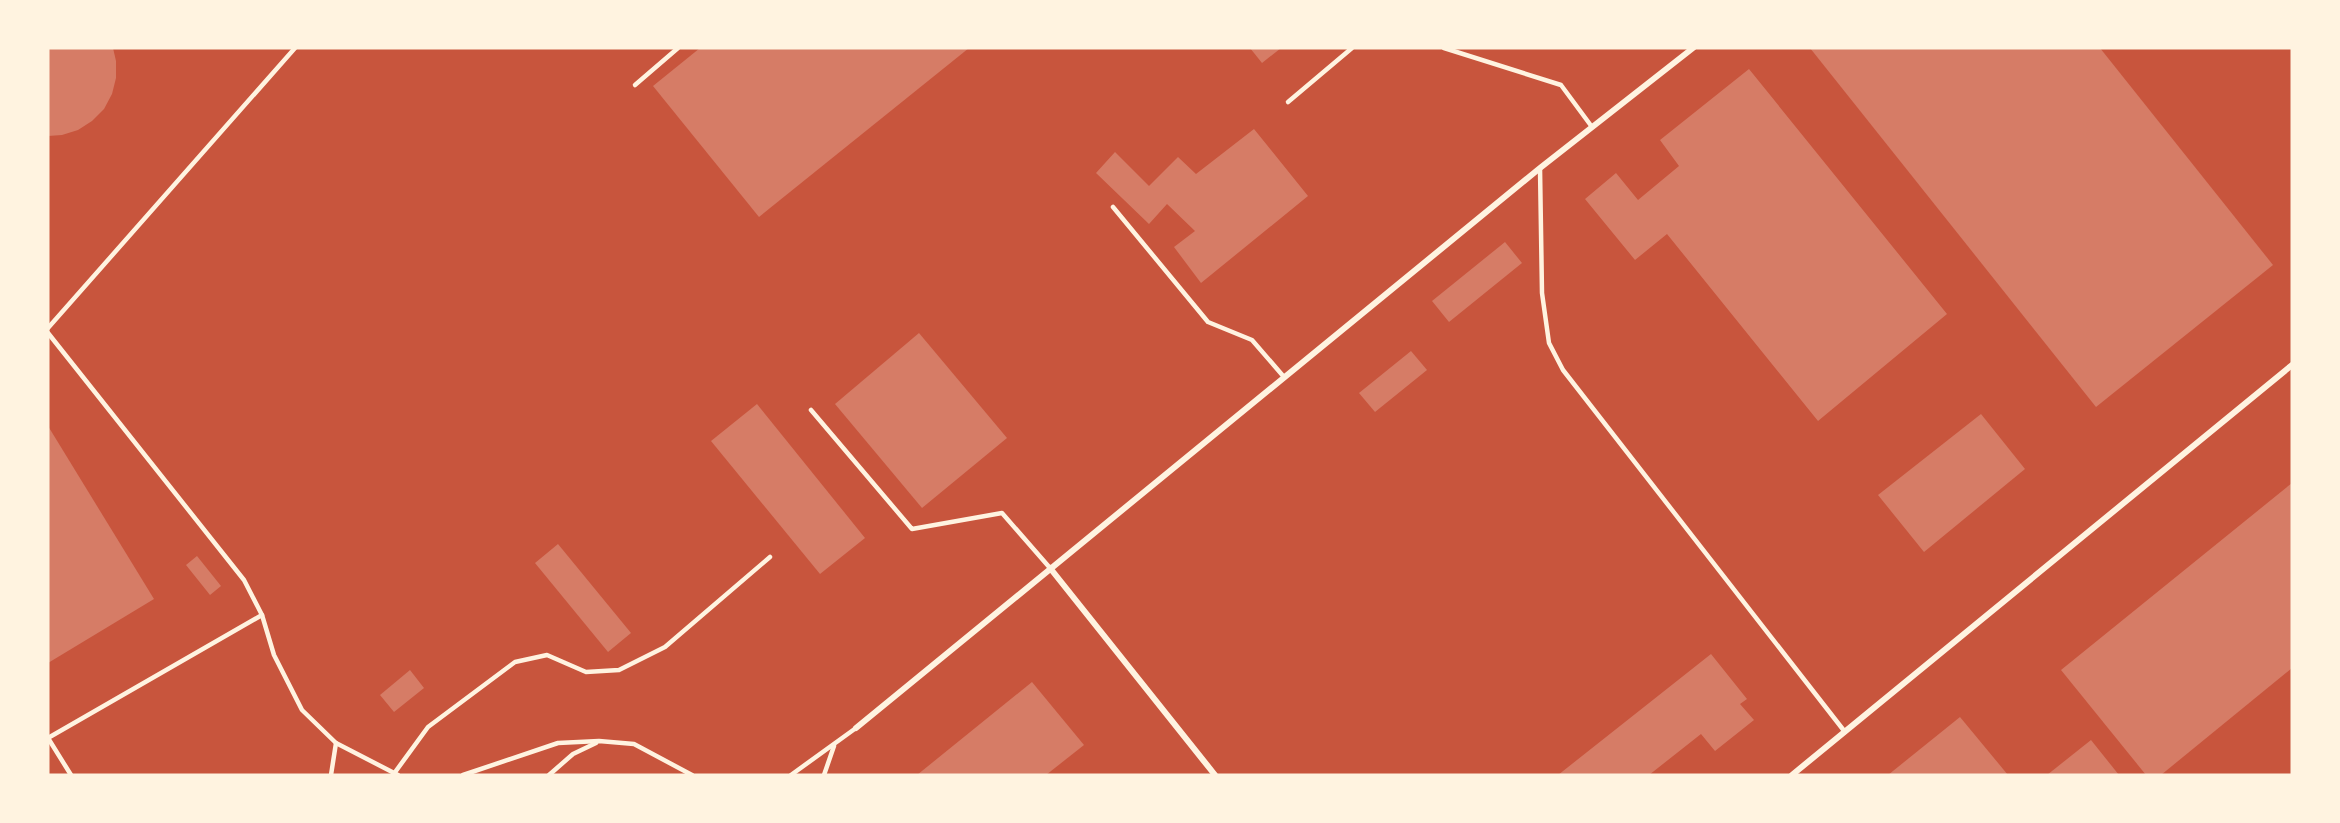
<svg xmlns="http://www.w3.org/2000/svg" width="2340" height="823" font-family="'Archivo Narrow',sans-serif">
  <rect width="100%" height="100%" fill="#c8553d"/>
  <g fill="#d67c66">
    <path d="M48,48H113L116,61V78L112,94L104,109L92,121L78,130L62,135L48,136Z"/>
    <path d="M700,48H969L759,217L653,86Z"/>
    <path d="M1250,48H1281L1262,63Z"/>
    <path d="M1810,48H2100L2273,265L2096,407Z"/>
    <path d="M1749,69L1947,314L1818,421L1667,234L1635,260L1585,199L1616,173L1638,200L1679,166L1660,140Z"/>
    <path d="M1254,129L1308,196L1201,283L1174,247L1195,231L1167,204L1149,224L1096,173L1115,152L1149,186L1178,157L1196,174Z"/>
    <path d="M1505,242L1522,263L1449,322L1432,301Z"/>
    <path d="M919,333L1007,438L922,508L835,404Z"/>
    <path d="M1411,351L1427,370L1375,412L1359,393Z"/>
    <path d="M757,404L865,538L820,574L711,441Z"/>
    <path d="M1981,414L2025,469L1924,552L1878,495Z"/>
    <path d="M48,426L154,599L48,663Z"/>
    <path d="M2292,483V668L2161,775H2146L2061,670Z"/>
    <path d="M558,544L631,633L608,652L535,563Z"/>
    <path d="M197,556L221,586L210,595L186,565Z"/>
    <path d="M1711,654L1747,699L1740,704L1754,720L1715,751L1701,734L1649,775H1558Z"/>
    <path d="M410,670L424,688L394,712L380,695Z"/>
    <path d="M1032,682L1084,745L1046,775H917Z"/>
    <path d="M1960,717L2008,775H1888Z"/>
    <path d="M2091,740L2119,775H2047Z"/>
  </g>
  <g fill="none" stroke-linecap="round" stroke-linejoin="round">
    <g stroke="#fff3e0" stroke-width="4.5">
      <path d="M1444,48L1561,85L1592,127"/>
      <path d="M635,85L678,48"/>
      <path d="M1288,102L1352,48"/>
      <path d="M1540,168L1542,293L1549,343L1563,370L1845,732"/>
      <path d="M1113,207L1208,322L1252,340L1284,377"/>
      <path d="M48,328L295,48"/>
      <path d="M48,333L244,580L262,615L274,655L302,710L336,743L331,775"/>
      <path d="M811,410L912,529L1002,513L1050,568"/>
      <path d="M48,738L262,615"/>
      <path d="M48,738L71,775"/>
      <path d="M336,743L398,775"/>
      <path d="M393,775L428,727L515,662L547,655L586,672L619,670L665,647L770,557"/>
      <path d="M463,775L558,743L599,741L634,744L692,775"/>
      <path d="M549,775L573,754L596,743"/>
      <path d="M791,775L856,728"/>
      <path d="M824,775L834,746"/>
    </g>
    <g stroke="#fff3e0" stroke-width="6">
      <path d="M1050,568L1215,775"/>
      <path d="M856,728L1540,168L1693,48"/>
      <path d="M1792,775L2292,365"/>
    </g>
  </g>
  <rect width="2340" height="823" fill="none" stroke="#fff3e0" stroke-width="99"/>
</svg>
